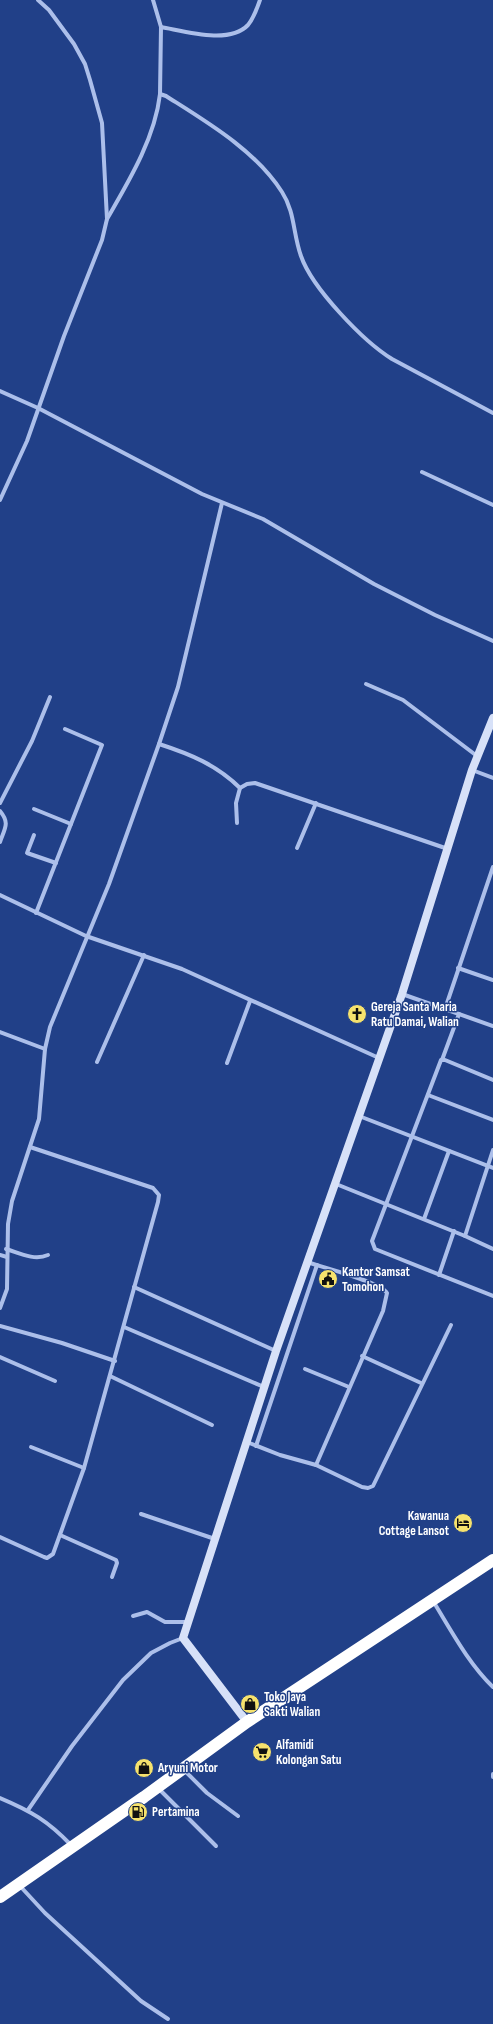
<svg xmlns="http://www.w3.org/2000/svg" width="493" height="2024" font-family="'Sofia Sans Condensed',sans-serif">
  <rect width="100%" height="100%" fill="#214088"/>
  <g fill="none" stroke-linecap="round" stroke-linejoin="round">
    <g stroke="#acbfea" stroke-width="4">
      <path d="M153,0L161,27L160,94"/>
      <path d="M161,27C184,31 229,45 248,25C254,18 257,8 260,0"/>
      <path d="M107,219C129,181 155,138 160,94L166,96C207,122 255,150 282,192C295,212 293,234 301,256C312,288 363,341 392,359L493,413"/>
      <path d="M0,391L38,408L202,494L263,519L374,584L435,615L493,641"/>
      <path d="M422,472L493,505"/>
      <path d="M0,500L27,441L64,336L102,240L107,219L102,123L90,80L85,64L74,44L49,10L38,0"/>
      <path d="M366,684L403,700L477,756"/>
      <path d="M159,744C190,754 217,765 240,788"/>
      <path d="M472,770L493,778"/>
      <path d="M0,803L32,741L50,697"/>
      <path d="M34,809L71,824"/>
      <path d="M0,811C10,823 5,828 0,842"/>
      <path d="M237,823L236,803L240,788L247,784L255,783L448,849"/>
      <path d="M34,835L27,853L56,863"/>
      <path d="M297,848L316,803"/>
      <path d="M0,895L86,936L182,969L379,1058"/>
      <path d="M36,913L102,745L65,729"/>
      <path d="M458,968L493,980"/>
      <path d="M402,994L493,1026"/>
      <path d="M445,1009L493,867"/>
      <path d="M0,1032L45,1049"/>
      <path d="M442,1060L459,1014"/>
      <path d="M97,1062L144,955"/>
      <path d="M227,1063L250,1001"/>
      <path d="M493,1080L445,1060H441L372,1241L375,1249L493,1296"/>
      <path d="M428,1095L493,1120"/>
      <path d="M359,1116L493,1168"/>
      <path d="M336,1184L465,1236L493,1150"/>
      <path d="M424,1219L449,1151"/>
      <path d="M465,1236L493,1249"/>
      <path d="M6,1249C19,1253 34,1261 48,1255"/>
      <path d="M0,1255L7,1257"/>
      <path d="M307,1262C322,1267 380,1282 387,1293L383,1311L316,1465"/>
      <path d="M439,1275L454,1231"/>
      <path d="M134,1287L276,1351"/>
      <path d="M0,1308L7,1289L8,1224L12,1201L39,1119L45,1049L50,1027L109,884L159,744L178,687L222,503"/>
      <path d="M0,1326L62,1343L115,1361"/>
      <path d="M124,1327L264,1387"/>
      <path d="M362,1356L421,1383"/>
      <path d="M0,1357L55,1381"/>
      <path d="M305,1369L349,1387"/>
      <path d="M110,1376L212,1425"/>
      <path d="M247,1442L280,1455L316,1465L362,1487L368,1488L373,1486L451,1325"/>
      <path d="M256,1446L317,1265"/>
      <path d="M31,1447L84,1468"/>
      <path d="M141,1514L215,1539"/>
      <path d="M60,1535L116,1560L117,1563L112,1577"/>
      <path d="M0,1537L44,1557L47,1558L53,1554L84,1468L158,1202L159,1195L153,1188L30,1147"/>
      <path d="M433,1601C451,1630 468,1663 493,1687"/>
      <path d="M133,1616L147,1612L165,1622H188"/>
      <path d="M184,1770L207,1793L238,1816"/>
      <path d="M493,1774V1777"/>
      <path d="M158,1788L216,1846"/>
      <path d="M0,1798C31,1811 48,1821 71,1845"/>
      <path d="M28,1810L72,1746L123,1680L151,1653L170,1643L183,1638"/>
      <path d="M20,1886L45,1913L141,2001L168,2019"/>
    </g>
    <path stroke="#d7e1f8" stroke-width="8" d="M247,1722L183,1638L276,1351L402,994L472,770L493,718"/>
    <path stroke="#fff" stroke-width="12" d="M0,1897L144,1797L247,1722L493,1560"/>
  </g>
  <defs>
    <symbol id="church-disc" viewBox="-11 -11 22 22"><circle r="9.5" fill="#f6e26d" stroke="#214088"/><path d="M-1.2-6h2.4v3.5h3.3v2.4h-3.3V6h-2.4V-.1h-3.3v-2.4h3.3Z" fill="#111"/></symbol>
    <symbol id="civic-disc" viewBox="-11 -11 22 22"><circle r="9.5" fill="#f6e26d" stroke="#214088"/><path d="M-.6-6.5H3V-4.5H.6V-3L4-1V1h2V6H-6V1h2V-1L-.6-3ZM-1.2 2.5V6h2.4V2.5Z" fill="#111"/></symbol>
    <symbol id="hotel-disc" viewBox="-11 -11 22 22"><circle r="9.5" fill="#f6e26d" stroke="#214088"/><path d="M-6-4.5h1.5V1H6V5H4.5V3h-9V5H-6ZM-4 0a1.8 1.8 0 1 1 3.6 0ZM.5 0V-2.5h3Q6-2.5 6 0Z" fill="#111"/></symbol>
    <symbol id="shop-disc" viewBox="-11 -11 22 22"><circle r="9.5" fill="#f6e26d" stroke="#214088"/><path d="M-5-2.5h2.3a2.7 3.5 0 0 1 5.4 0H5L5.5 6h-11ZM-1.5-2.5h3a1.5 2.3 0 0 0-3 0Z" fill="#111"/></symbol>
    <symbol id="supermarket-disc" viewBox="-11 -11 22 22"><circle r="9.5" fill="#f6e26d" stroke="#214088"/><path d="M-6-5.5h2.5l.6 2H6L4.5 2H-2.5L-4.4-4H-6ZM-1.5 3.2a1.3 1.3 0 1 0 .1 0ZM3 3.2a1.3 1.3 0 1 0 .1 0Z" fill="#111"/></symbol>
    <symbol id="fuel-disc" viewBox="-11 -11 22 22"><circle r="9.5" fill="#f6e26d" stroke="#214088"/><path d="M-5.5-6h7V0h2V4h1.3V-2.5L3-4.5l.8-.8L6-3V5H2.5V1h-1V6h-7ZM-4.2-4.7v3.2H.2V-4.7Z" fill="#111"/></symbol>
  </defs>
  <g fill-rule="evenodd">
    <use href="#church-disc" x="346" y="1003" width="22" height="22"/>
    <use href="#civic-disc" x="317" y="1268" width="22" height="22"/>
    <use href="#hotel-disc" x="452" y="1512" width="22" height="22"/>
    <use href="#shop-disc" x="239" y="1693" width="22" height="22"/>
    <use href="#supermarket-disc" x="251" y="1741" width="22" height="22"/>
    <use href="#shop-disc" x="133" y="1757" width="22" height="22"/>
    <use href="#fuel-disc" x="127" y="1801" width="22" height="22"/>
  </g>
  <g text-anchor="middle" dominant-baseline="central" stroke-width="3" stroke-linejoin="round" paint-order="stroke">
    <g font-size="13" font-weight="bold" fill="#fff" stroke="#214088" text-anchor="start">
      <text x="371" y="1007">Gereja Santa Maria<tspan x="371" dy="15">Ratu Damai, Walian</tspan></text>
      <text x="342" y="1272">Kantor Samsat<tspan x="342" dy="15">Tomohon</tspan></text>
      <text x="449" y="1516" text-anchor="end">Kawanua<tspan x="449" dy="15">Cottage Lansot</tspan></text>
      <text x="264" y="1697">Toko Jaya<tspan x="264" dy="15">Sakti Walian</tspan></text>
      <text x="276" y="1745">Alfamidi<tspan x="276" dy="15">Kolongan Satu</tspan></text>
      <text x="158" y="1768">Aryuni Motor</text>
      <text x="152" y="1812">Pertamina</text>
    </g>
  </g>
</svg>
